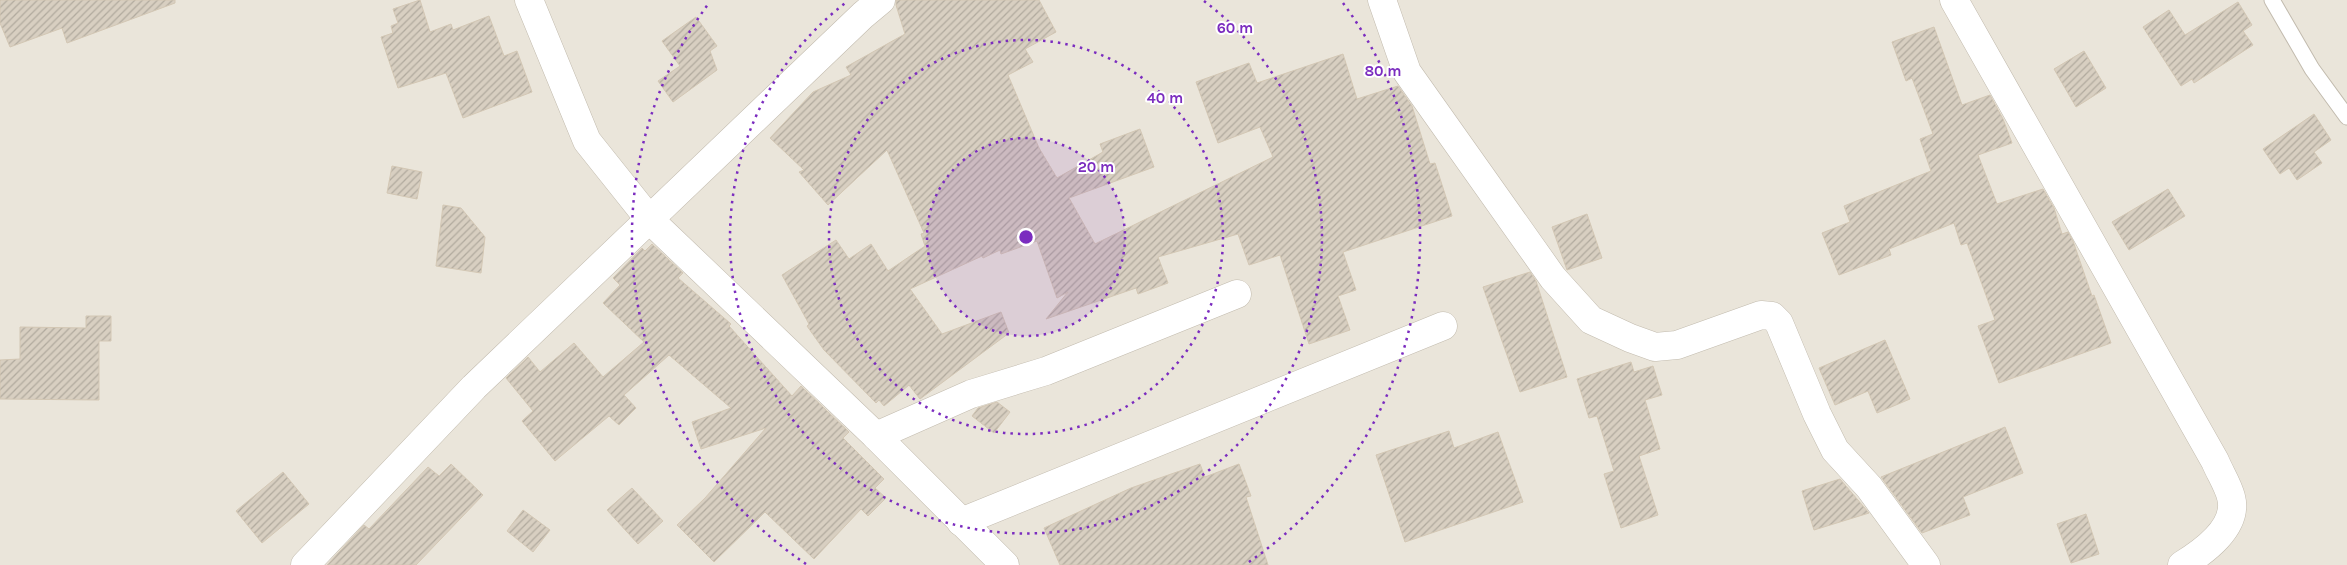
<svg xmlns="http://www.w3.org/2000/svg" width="2347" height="565" font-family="Karla,sans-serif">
  <defs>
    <pattern id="building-hatch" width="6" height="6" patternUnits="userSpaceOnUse" patternTransform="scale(1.25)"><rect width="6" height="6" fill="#d8cfc1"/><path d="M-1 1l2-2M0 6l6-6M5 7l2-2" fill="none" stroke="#b1aa9e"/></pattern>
  </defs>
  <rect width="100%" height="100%" fill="#f6f3ec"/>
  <rect fill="#eae5da" x="0" y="0" width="2347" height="565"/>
  <g fill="url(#building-hatch)" stroke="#d3c7b4">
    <path d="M0,0H175V3L67,43L62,28L10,47L0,23Z"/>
    <path d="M420,0L430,32L451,24L453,30L489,16L504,56L517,51L532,92L463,118L446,73L398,88L381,37L393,33L391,26L398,23L393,9Z"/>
    <path d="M896,0H1039L1056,32L1025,49L1033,62L1008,75L1039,148L1057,178L1103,152L1100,144L1140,129L1154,167L1069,198L1095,244L1273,157L1260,127L1218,143L1196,82L1249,63L1257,83L1343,54L1357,99L1398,86L1412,106L1430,164L1435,163L1452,216L1343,252L1356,290L1338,296L1350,330L1309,344L1280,255L1249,265L1238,234L1158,257L1168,283L1138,294L1136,288L1046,319L1068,292L1057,298L1037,241L1001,254L1000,250L983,258L982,256L910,289L942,334L1001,312L1009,333L920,399L909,385L884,406L879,400L876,403L824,350L807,326L809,324L782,275L836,240L849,259L871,244L888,271L925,246L921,234L924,233L887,150L828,205L799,172L804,170L770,138L813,92L851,75L846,67L905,34L896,5Z"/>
    <path d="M2238,2L2252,25L2243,31L2253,45L2194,83L2192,79L2181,86L2143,27L2169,10L2185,35Z"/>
    <path d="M696,17L717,46L710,51L717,70L673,102L658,81L680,66L662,41Z"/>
    <path d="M1934,27L1962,105L1990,95L2003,119L2012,143L1978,155L1997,204L2043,189L2054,208L2062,234L2068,232L2073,241L2092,296L2094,295L2111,343L1999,383L1978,326L1995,320L1967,243L1961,245L1954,223L1889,249L1891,255L1839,275L1822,233L1850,222L1844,206L1931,171L1920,139L1933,134L1912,78L1906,81L1892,42Z"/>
    <path d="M2084,51L2106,88L2076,107L2054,69Z"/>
    <path d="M2314,114L2331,140L2314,152L2322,163L2297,180L2289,168L2280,174L2263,149Z"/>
    <path d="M392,166L422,172L417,199L387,193Z"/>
    <path d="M2168,189L2185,216L2129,250L2112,222Z"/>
    <path d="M443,205L461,208L485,237L481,273L436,266Z"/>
    <path d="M1587,214L1602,258L1567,270L1552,227Z"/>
    <path d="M652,244L683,273L678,278L731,324L729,326L792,396L801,386L849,432L843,438L884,479L875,488L886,498L868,516L861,509L814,559L765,512L714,562L677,525L705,498L766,428L701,449L692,422L731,408L669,355L624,395L636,408L619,425L609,416L555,461L522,421L533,411L506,378L528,357L540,372L574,343L603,377L644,342L603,303L620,285L613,278L642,248L645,251Z"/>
    <path d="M1530,272L1536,281L1567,377L1520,392L1483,287Z"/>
    <path d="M86,316H111V341H99V400L0,399V360L20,359V327L86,328Z"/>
    <path d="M1885,340L1910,399L1877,413L1868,391L1835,405L1819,368Z"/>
    <path d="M1631,362L1634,372L1653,366L1662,395L1645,400L1660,449L1639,456L1658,515L1621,528L1604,474L1614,471L1597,416L1589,418L1577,379Z"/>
    <path d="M997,402L1010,412L994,433L972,416L978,408Z"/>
    <path d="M2005,427L2023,473L1963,497L1970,515L1922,533L1881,477Z"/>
    <path d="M1449,431L1454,448L1498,432L1523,502L1405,542L1376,455Z"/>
    <path d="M451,464L483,495L416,565H327L364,525L369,529L428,467L439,476Z"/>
    <path d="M1200,464L1205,477L1239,464L1251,496L1246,497L1268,565H1060L1044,528L1131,488Z"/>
    <path d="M283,472L309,504L262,543L236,511Z"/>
    <path d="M1840,479L1869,513L1814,530L1802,491Z"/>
    <path d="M632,488L663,521L638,544L607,510Z"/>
    <path d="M523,510L550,530L533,552L507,531Z"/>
    <path d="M2086,514L2099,554L2071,563L2057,524Z"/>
  </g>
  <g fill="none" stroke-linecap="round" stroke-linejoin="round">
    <defs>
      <path id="service" d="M2272,0L2312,69L2347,117"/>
      <g id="minor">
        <path d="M529,0L587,141L650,220L876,436L1005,565"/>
        <path d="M1382,0L1407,72L1553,278L1591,320L1630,338L1655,347L1677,345L1761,315L1772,316L1779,323L1817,414L1835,450L1869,487L1926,565"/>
        <path d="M1954,0L2215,461C2220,473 2228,485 2231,497C2239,527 2203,552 2182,565"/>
        <path d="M876,436L971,394L1046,371L1237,294"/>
        <path d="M961,522L1443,326"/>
        <path d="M305,565L474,387L863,15L881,0"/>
      </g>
    </defs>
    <use href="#service" stroke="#c2bbae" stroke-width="17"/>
    <use href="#minor" stroke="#c2bbae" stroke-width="29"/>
    <use href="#service" stroke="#fff" stroke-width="15"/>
    <use href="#minor" stroke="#fff" stroke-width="28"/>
  </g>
  <circle cx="1026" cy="237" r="99" fill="#7b2cbf" fill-opacity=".12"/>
  <g fill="none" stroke="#7b2cbf" stroke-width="2.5" stroke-dasharray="2.5 5">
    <circle cx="1026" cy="237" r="99"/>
    <circle cx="1026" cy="237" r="197"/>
    <path d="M1204 1A296 296 0 1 1 848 1"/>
    <path d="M806 564A394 394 0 0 1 709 3M1343 3A394 394 0 0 1 1246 564"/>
  </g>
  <circle cx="1026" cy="237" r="8" fill="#7b2cbf" stroke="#fff" stroke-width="2.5"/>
  <g font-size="15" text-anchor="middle" font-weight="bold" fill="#7b2cbf" stroke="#fff" stroke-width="4" stroke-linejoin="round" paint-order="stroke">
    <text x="1235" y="33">60 m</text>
    <text x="1383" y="76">80 m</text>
    <text x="1165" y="103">40 m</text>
    <text x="1096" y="172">20 m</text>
  </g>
</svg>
